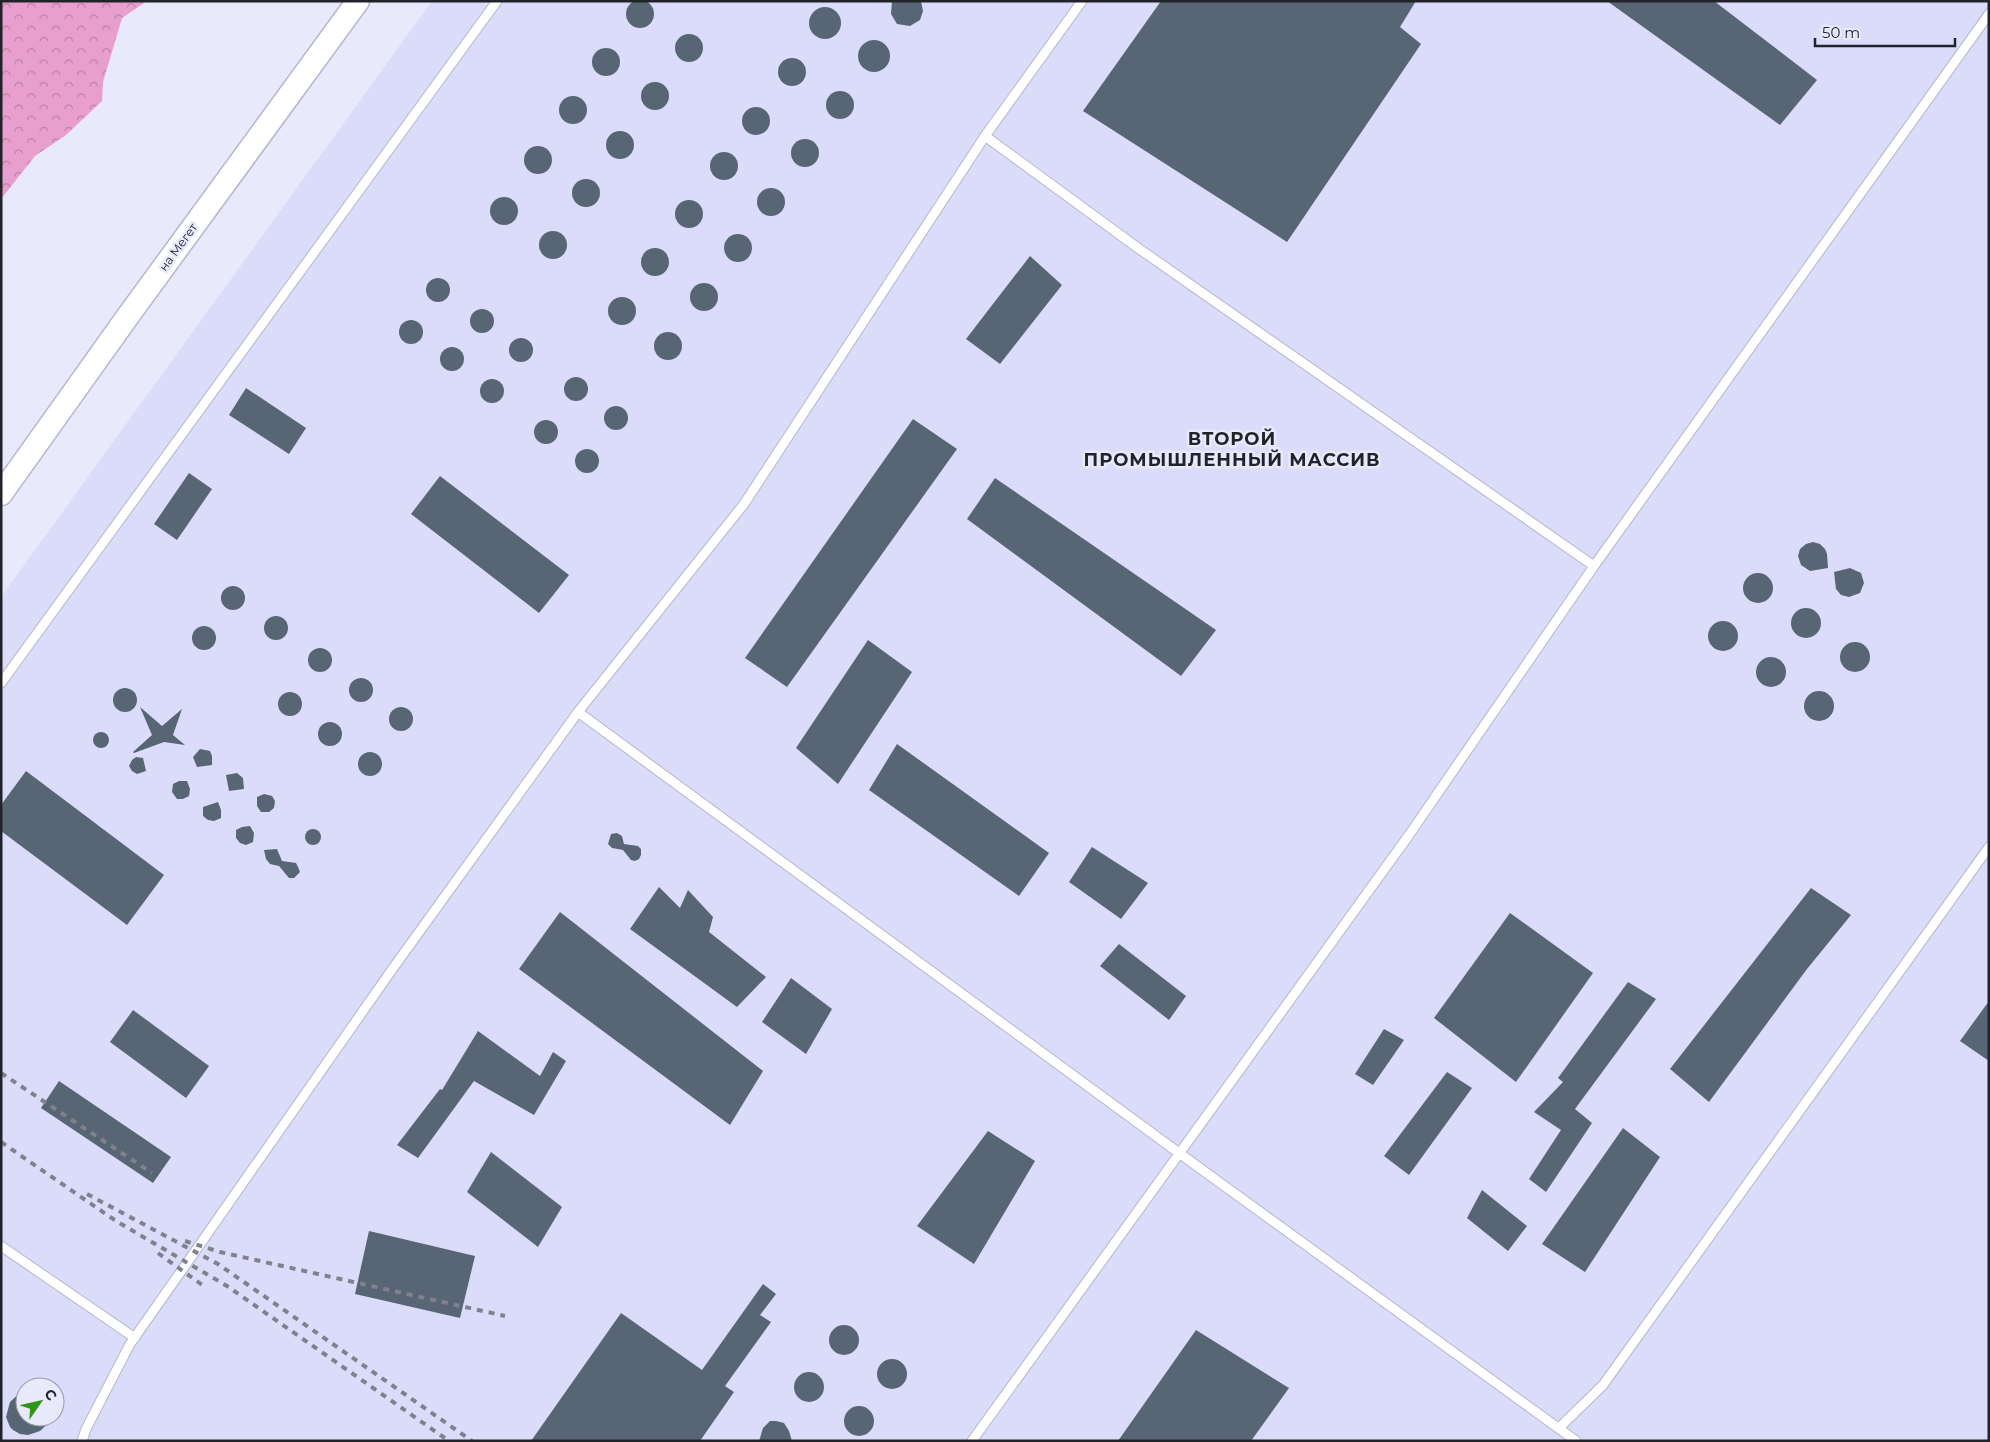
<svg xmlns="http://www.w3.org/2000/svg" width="1990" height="1442" font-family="Montserrat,sans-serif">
  <defs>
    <pattern id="forest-crowns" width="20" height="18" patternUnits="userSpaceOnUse" patternTransform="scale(1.25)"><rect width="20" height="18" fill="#e89fce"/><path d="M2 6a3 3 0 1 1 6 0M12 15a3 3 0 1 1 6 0" fill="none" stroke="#bc81a7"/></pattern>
  </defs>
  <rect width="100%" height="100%" fill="#e8e9fb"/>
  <path fill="#dbdcfa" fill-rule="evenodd" d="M432,1H1989V1441H1V597ZM25,1387H55V1417H25Z"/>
  <path fill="url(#forest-crowns)" d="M1,1H147L122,18L103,82L102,101L66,135L35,156L1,199Z"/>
  <g fill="#586575">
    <circle cx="640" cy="14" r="14"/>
    <path d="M892,1H921L923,11L920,20L910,26L897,24L891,14Z"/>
    <path d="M1161,1H1416L1400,27L1421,44L1287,242L1083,111Z"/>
    <path d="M1607,1H1714L1817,80L1780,125Z"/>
    <circle cx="825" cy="23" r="16"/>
    <circle cx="689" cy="48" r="14"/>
    <circle cx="874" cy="56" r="16"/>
    <circle cx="606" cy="62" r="14"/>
    <circle cx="792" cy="72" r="14"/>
    <circle cx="655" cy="96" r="14"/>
    <circle cx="840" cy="105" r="14"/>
    <circle cx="573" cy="110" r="14"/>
    <circle cx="756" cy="121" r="14"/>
    <circle cx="620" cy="145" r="14"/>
    <circle cx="805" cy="153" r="14"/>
    <circle cx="538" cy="160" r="14"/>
    <circle cx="724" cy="166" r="14"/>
    <circle cx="586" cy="193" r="14"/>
    <circle cx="771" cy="202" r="14"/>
    <circle cx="504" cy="211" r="14"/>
    <circle cx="689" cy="214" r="14"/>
    <circle cx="553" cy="245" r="14"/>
    <circle cx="738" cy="248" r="14"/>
    <circle cx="655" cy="262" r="14"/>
    <path d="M1030,256L1062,285L1000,364L966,339Z"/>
    <circle cx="438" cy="290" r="12"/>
    <circle cx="704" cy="297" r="14"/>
    <circle cx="622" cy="311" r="14"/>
    <circle cx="482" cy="321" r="12"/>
    <circle cx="411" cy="332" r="12"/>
    <circle cx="668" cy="346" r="14"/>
    <circle cx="521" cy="350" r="12"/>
    <circle cx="452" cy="359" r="12"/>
    <circle cx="576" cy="389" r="12"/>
    <circle cx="492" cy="391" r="12"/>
    <path d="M246,388L306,428L289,454L229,415Z"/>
    <circle cx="616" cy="418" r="12"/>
    <path d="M913,419L957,449L787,687L745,658Z"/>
    <circle cx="546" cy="432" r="12"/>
    <circle cx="587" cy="461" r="12"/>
    <path d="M189,473L212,489L177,540L154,524Z"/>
    <path d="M440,476L569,575L539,613L411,514Z"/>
    <path d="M995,478L1216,630L1181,676L967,519Z"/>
    <path d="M1813,542L1820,544L1825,549L1827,554L1828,568L1810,571L1801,565L1798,556L1800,549L1806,544Z"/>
    <path d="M1850,568L1861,573L1864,583L1860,593L1849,597L1841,595L1836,589L1834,572Z"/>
    <circle cx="1758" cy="588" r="15"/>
    <circle cx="233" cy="598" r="12"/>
    <circle cx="1806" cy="623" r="15"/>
    <circle cx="276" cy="628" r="12"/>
    <circle cx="1723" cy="636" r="15"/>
    <circle cx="204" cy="638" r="12"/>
    <path d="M868,640L912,672L838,784L796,748Z"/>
    <circle cx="1855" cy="657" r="15"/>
    <circle cx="320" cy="660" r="12"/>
    <circle cx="1771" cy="672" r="15"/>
    <circle cx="361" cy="690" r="12"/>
    <circle cx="125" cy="700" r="12"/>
    <circle cx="1819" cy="706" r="15"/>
    <circle cx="290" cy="704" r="12"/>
    <circle cx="401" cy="719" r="12"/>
    <path d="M140,707L162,726L182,709L173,735L185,745L164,742L134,753L133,752L152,735Z"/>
    <circle cx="330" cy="734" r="12"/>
    <circle cx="101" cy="740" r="8"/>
    <path d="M897,744L1049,853L1019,896L869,790Z"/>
    <path d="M200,749L210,751L212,756V765L197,767L193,757Z"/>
    <circle cx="370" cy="764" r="12"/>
    <path d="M136,757L143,758L146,771L137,774L132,771L129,766L132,760Z"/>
    <path d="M26,771L164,875L127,925L1,831V805Z"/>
    <path d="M237,773L243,778L244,789L229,791L226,775Z"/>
    <path d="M179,781H187L190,789L189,796L183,799H177L172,792L173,784Z"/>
    <path d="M264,794L272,796L275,801L274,808L269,812H261L257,806V797Z"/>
    <path d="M218,802L221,810V818L214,821L208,820L203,816V807Z"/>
    <path d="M250,826L254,833L253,842L246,845L240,843L236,838V830L242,827Z"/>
    <circle cx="313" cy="837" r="8"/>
    <path d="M617,833L622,836L624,844L638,846L641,849V855L639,859L635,861L631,860L623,850L612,848L608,844L611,834Z"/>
    <path d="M1092,847L1148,883L1121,919L1069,882Z"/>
    <path d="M277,849L282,861L296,863L298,867L300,872L294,878H289L279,866L270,864L266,859L264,850Z"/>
    <path d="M659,887L680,908L688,890L713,917L709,932L766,977L737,1007L630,929Z"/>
    <path d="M1811,888L1851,915L1807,969L1709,1102L1670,1069Z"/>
    <path d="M560,912L763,1071L730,1125L519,969Z"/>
    <path d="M1510,913L1593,973L1516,1082L1434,1018Z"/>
    <path d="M1119,944L1186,996L1169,1020L1100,966Z"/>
    <path d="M791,978L832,1009L806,1054L762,1022Z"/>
    <path d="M1628,982L1656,999L1575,1109L1592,1123L1546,1192L1529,1179L1561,1130L1534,1112L1563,1082L1558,1078Z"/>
    <path d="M1989,1001V1061L1960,1041Z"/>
    <path d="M133,1010L209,1066L186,1098L110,1042Z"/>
    <path d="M1384,1029L1404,1040L1373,1085L1355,1074Z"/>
    <path d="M478,1031L540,1076L553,1052L566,1061L534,1115L474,1081L418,1158L397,1145L440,1089L442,1090Z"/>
    <path d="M1447,1072L1472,1088L1409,1175L1384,1156Z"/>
    <path d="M59,1081L171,1157L153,1183L41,1108Z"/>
    <path d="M1623,1128L1660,1157L1585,1272L1542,1244Z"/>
    <path d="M988,1131L1035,1161L974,1264L917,1226Z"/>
    <path d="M491,1152L562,1207L538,1247L467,1192Z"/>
    <path d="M1482,1190L1527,1226L1508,1251L1467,1218Z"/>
    <path d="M369,1231L475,1256L460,1318L355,1294Z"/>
    <path d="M763,1284L776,1294L760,1315L771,1322L725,1386L734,1392L700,1441H531L621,1313L702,1370Z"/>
    <circle cx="844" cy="1340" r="15"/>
    <path d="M1196,1330L1289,1388L1251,1441H1118Z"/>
    <circle cx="892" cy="1374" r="15"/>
    <circle cx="809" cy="1387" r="15"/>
    <path d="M25,1388V1417H55L40,1431L28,1435L20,1434L13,1430L10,1427L6,1417L10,1402Z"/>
    <circle cx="859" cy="1421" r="15"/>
    <path d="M770,1421H776L784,1423L789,1431L792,1441H759L763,1428Z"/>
  </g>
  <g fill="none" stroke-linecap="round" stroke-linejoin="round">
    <defs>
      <g id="service">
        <path d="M1594,566L1989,14"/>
        <path d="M1,683L497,1"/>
        <path d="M578,712L1179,1153L1576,1441"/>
        <path d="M1,1246L135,1338"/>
        <path d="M1559,1428L1603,1385L1989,847"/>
        <path d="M82,1441L86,1429L130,1344L182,1270L391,971L578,712L744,504L985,136L1082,1"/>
        <path d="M972,1441L1409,835L1594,566L1138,248L985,136"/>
      </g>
      <path id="tertiary" d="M1,494L128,316L358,1"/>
    </defs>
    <use href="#service" stroke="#b5b6cb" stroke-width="11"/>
    <use href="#tertiary" stroke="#b5b6cb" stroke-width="25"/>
    <use href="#service" stroke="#fff" stroke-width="9"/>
    <use href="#tertiary" stroke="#fff" stroke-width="22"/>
    <g stroke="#81818e" stroke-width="4" stroke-dasharray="6 6" stroke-linecap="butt">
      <path d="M1,1073L152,1173"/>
      <path d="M1,1142L116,1221L227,1286L449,1441"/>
      <path d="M87,1194L218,1264L472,1441"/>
      <path d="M185,1241L220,1252L505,1316"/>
      <path d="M158,1253L205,1287"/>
    </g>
  </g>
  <g text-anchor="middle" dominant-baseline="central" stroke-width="5" stroke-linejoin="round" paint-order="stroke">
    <g font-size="12" fill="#22222a" stroke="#e8e9fb">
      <text transform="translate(178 247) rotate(-54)">на Мегет</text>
    </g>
    <g font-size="18" font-weight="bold" letter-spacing="1" fill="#22222a" stroke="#e8e9fb">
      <text x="1232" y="439">ВТОРОЙ<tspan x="1232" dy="21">ПРОМЫШЛЕННЫЙ МАССИВ</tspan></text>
    </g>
  </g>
  <rect width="1990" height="1442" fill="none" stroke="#22222a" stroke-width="5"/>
  <g transform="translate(40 1402) rotate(56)"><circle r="24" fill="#e8e9fb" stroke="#9999a7"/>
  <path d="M0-4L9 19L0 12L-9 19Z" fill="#319518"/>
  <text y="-8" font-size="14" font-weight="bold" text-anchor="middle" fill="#22222a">С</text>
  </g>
  <path d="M1815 38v8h140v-8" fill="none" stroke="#22222a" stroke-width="2.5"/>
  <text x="1822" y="38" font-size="15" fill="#22222a" stroke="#e8e9fb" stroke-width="4" paint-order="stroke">50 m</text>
</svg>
